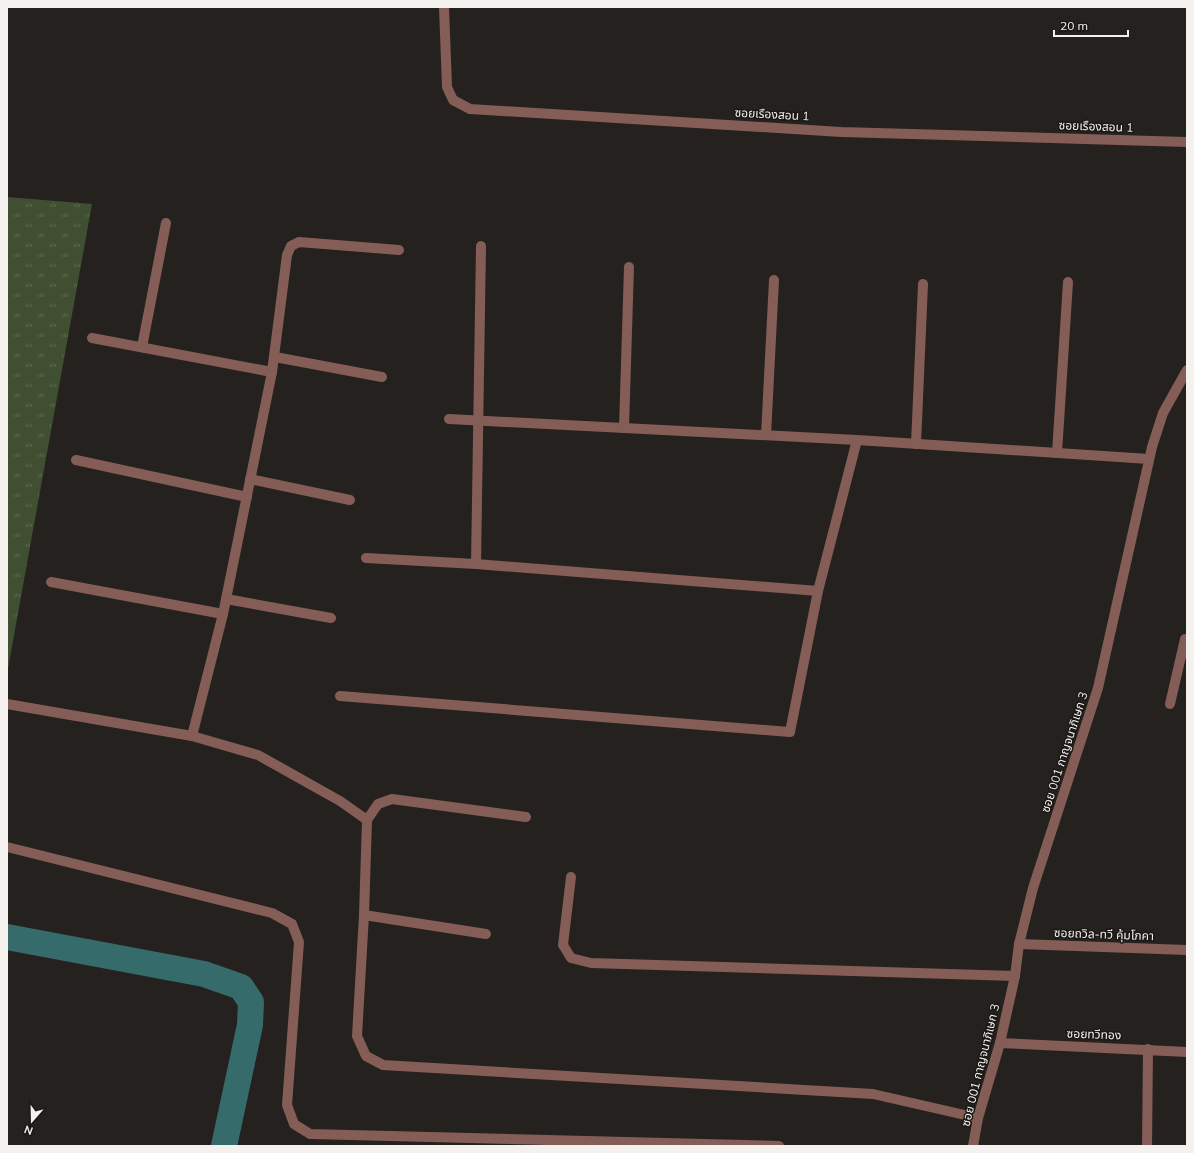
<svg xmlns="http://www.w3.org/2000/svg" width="1194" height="1153" font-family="Mulish,'Noto Sans Thai',sans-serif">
  <defs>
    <pattern id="grass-tufts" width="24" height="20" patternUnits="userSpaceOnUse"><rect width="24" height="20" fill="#404f31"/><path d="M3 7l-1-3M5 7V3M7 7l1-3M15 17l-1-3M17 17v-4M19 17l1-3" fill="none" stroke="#5c694f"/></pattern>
  </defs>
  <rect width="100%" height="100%" fill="#25211e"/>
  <path fill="url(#grass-tufts)" d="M7,197L92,204L7,674Z"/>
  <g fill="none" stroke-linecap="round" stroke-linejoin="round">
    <path stroke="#356b6b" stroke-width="26" d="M7,937L204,974L241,987L251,1002L250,1025L224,1146"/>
    <path stroke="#845d57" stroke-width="10" d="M1170,704L1185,639"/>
    <g stroke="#845d57" stroke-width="10">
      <path d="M444,7L447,87L453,100L470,109L841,132L1187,142"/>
      <path d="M92,338L272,372"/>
      <path d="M142,347L166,223"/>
      <path d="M275,357L382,377"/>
      <path d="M449,419L857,440L1149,459"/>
      <path d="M624,428L629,267"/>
      <path d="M766,435L774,280"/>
      <path d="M916,444L923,284"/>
      <path d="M1057,453L1068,282"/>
      <path d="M76,460L247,497"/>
      <path d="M250,479L350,500"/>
      <path d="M366,558L476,564L818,591"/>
      <path d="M476,564L481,246"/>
      <path d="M51,582L223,614"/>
      <path d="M226,599L331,618"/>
      <path d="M340,696L790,732L818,591L857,440"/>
      <path d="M7,704L192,736L258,755L340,801L367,820"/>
      <path d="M192,736L223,614L272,372L287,255L291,246L299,242L399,250"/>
      <path d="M526,817L392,799L378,804L367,820L364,915L357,1036L366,1056L383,1065L873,1094L978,1118"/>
      <path d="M7,847L272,913L292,924L299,942L287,1105L294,1124L310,1134L779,1146"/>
      <path d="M571,877L563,945L571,958L591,963L1015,976"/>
      <path d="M364,915L486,934"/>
      <path d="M1019,944L1187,950"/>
      <path d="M1000,1043L1187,1052"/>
      <path d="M1147,1146L1148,1049"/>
    </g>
    <path stroke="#845d57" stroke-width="10" d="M973,1146L978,1118L1000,1043L1015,976L1019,944L1033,888L1098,688L1152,447L1163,413L1187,370"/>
  </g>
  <g text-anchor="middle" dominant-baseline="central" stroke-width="3" stroke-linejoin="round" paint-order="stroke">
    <g font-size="12" fill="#f4f1ef" stroke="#1b1815">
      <text transform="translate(772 114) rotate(3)">ซอยเรืองสอน 1</text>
      <text transform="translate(1096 126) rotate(2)">ซอยเรืองสอน 1</text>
      <text transform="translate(1064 752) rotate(-72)">ซอย 001 กาญจนาภิเษก 3</text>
      <text transform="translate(1104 934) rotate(2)">ซอยถวิล-ทวี คุ้มโภคา</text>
      <text transform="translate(1094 1034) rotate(2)">ซอยทวีทอง</text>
      <text transform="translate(980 1065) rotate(-76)">ซอย 001 กาญจนาภิเษก 3</text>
    </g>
  </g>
  <rect width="1194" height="1153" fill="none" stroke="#f4f1ef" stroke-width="16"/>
  <g transform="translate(32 1121) rotate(200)" stroke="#1b1815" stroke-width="3" paint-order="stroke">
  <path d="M0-3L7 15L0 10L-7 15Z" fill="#f4f1ef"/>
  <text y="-6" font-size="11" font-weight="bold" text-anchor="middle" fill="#f4f1ef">N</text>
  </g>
  <path d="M1054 30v6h74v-6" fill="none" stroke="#f4f1ef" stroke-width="2"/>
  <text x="1060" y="30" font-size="12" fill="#f4f1ef" stroke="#1b1815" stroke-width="3" paint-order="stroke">20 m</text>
</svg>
